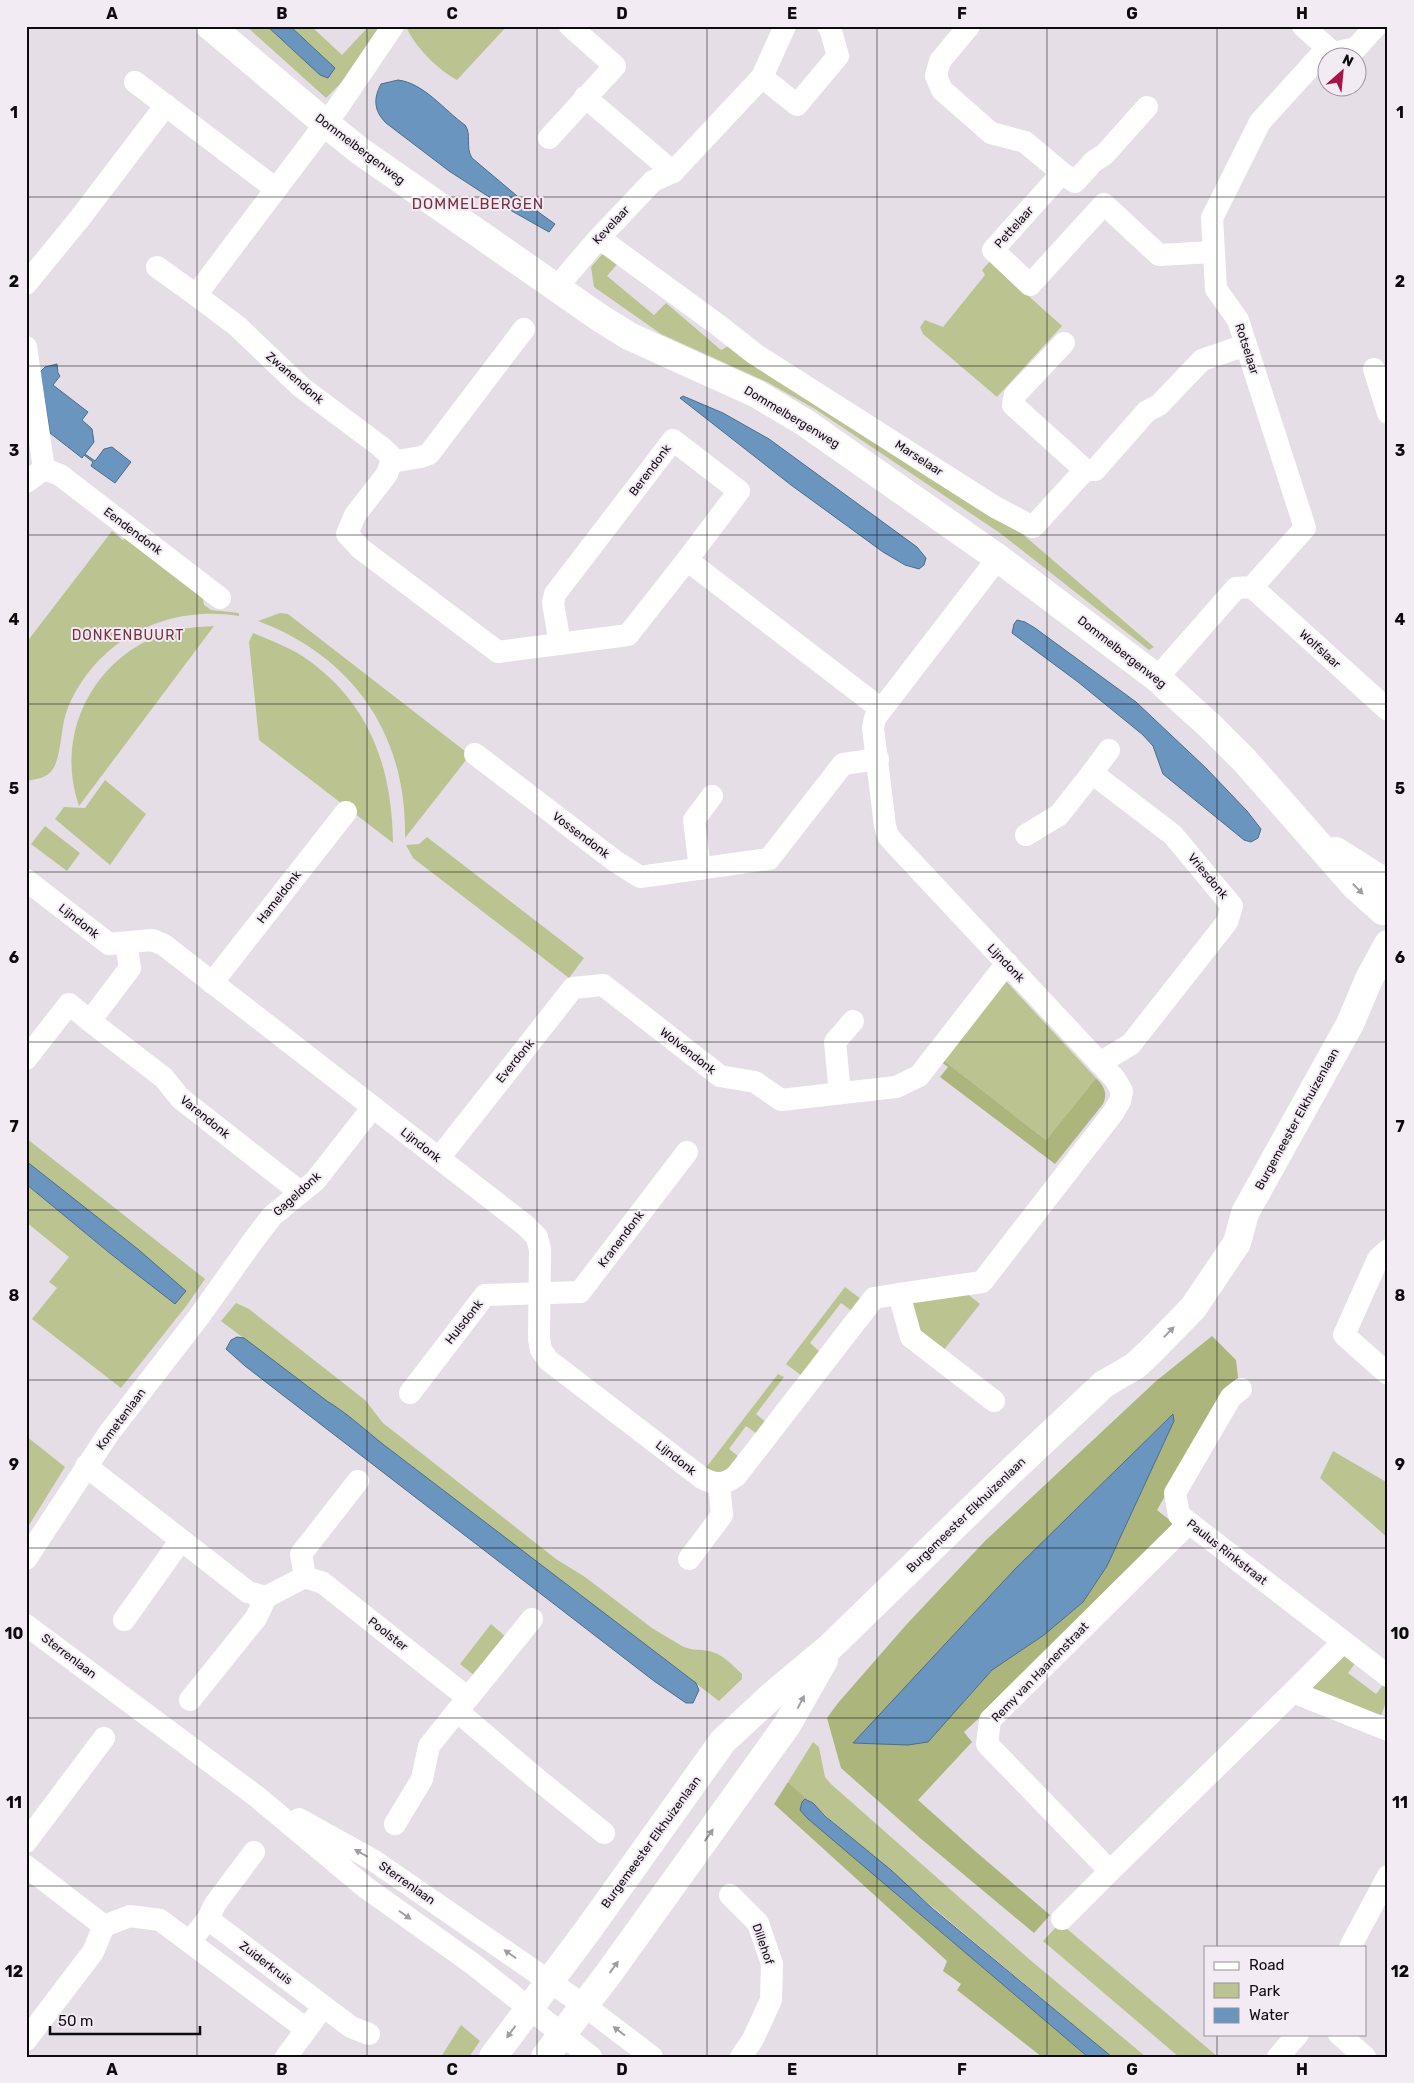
<svg xmlns="http://www.w3.org/2000/svg" width="1414" height="2083" font-family="Rubik,sans-serif">
  <rect width="100%" height="100%" fill="#e5dee7"/>
  <g fill="#bbc490">
    <path d="M246,26H267L320,75L335,68L290,26H311L342,55L369,26H387L342,82L326,98Z"/>
    <path d="M406,26H507L457,80C439,71 413,45 406,26Z"/>
    <path d="M606,250L619,262L607,276L654,315L666,303L721,350L730,345L1006,520L1154,647L1149,650L1000,533L815,409L767,382L661,334L594,287L591,267Z"/>
    <path d="M993,258L1023,291L1062,326L997,397L923,334L920,327L925,320L943,327L985,275L982,270Z"/>
    <path d="M112,531L123,540L127,536L202,594L204,605L211,610L239,613V616C165,604 93,641 66,713C61,728 61,757 53,769C47,778 37,779 26,781V643Z"/>
    <path d="M280,613L288,614L470,755L405,838C407,735 354,657 258,621Z"/>
    <path d="M214,626L79,806C54,734 93,658 165,633C181,628 197,627 214,626Z"/>
    <path d="M253,633C273,641 294,649 311,662C372,708 392,770 393,843L259,740L249,642Z"/>
    <path d="M105,780L146,814L110,865L55,819L64,807L85,808Z"/>
    <path d="M45,826L80,853L67,871L31,844Z"/>
    <path d="M427,837L584,958L569,978L413,858L406,845L419,844Z"/>
    <path d="M1004,979L1096,1078L1046,1140L942,1059Z"/>
    <path d="M26,1138L205,1279L187,1305L121,1388L32,1319L57,1288L49,1282L69,1257L26,1222V1184L120,1262L139,1250L26,1161Z"/>
    <path d="M845,1287L861,1299L852,1311L841,1303L810,1343L820,1352L802,1376L786,1364Z"/>
    <path d="M965,1292L980,1304L943,1351L917,1330L910,1305L916,1298Z"/>
    <path d="M236,1303L249,1309L365,1400L383,1423L556,1559L585,1577L652,1628L682,1646C691,1651 700,1649 709,1651C723,1654 732,1665 742,1674V1679L719,1701L384,1445C365,1430 347,1413 327,1401L221,1321Z"/>
    <path d="M778,1374L784,1377L756,1414L766,1422L757,1434L746,1426L729,1449L739,1457L731,1468L719,1474L705,1469Z"/>
    <path d="M26,1436L65,1467L26,1530Z"/>
    <path d="M1333,1451L1388,1483V1538L1320,1478Z"/>
    <path d="M491,1624L506,1637L475,1676L460,1664Z"/>
    <path d="M1344,1655L1356,1662L1348,1673L1376,1694L1384,1684L1388,1686V1706L1385,1705L1380,1718L1313,1690V1686Z"/>
    <path d="M813,1742L819,1747L825,1777L831,1784L1029,1959L1146,2057H1112L1102,2049C997,1960 890,1874 788,1782Z"/>
    <path d="M1060,1923L1218,2057H1179L1043,1941Z"/>
    <path d="M461,2025L480,2041L469,2057H441Z"/>
  </g>
  <g fill="#abb57c" fill-rule="evenodd">
    <path d="M942,1059L1046,1140L1096,1078C1104,1086 1108,1093 1103,1104L1055,1164L940,1077L948,1067L940,1061Z"/>
    <path d="M1212,1336L1236,1360L1239,1385L1226,1389L1157,1510L1172,1522V1529L1052,1651L964,1732L972,1742L918,1800L975,1851L1050,1915L1034,1933L920,1838L841,1768L827,1718L838,1703L906,1625L985,1541L1155,1382ZM1173,1414L1174,1421L1107,1566L1083,1602L1044,1635L992,1670L961,1705L884,1744L854,1743L1015,1569Z"/>
    <path d="M788,1782L807,1799H805L866,1867L886,1885L1088,2057H1042L957,1990L961,1984L943,1971L947,1961L774,1804Z"/>
  </g>
  <g fill="#6995be" stroke="#4e6c89">
    <path d="M267,26H290L335,68L328,78L320,75Z"/>
    <path d="M398,80C424,83 445,111 465,125C472,134 465,147 472,158L523,201L555,224L549,232L503,206L449,171L386,123C374,111 373,99 381,84Z"/>
    <path d="M57,364L58,373L60,376L53,385L88,412L82,420L92,429L94,442L85,454L95,461L104,449L112,447L131,462L115,483L91,466L93,462L84,455L82,458L50,433L40,372L45,367Z"/>
    <path d="M683,396L723,413L769,439L917,547L926,558L924,565L919,569L905,565L883,552L791,485L680,398Z"/>
    <path d="M1017,620L1025,622L1035,628L1136,702L1206,768L1247,811L1261,829L1258,838L1251,842L1244,840L1163,774L1153,746L1143,735L1078,682L1012,633L1014,624Z"/>
    <path d="M26,1161L139,1250L186,1291L175,1304L112,1255L26,1184Z"/>
    <path d="M237,1337L244,1338L327,1401C347,1413 365,1430 384,1445L696,1683L699,1690L693,1703H686L654,1681L245,1366L226,1349L231,1340Z"/>
    <path d="M1173,1414L1174,1421L1107,1566L1083,1602L1044,1635L992,1670L928,1742L908,1745L853,1743L1015,1569Z"/>
    <path d="M805,1799L813,1803L825,1816L891,1870L933,1909L1112,2057H1088L807,1818L800,1810L802,1802Z"/>
  </g>
  <g fill="none" stroke-linecap="round" stroke-linejoin="round">
    <g stroke="#fff" stroke-width="22">
      <path d="M969,26L940,61L936,76L942,90L991,133L1025,142L1062,173L1075,182L1093,162L1105,154L1147,107"/>
      <path d="M1303,26L1333,53"/>
      <path d="M762,77L797,105L838,56L830,28L828,26"/>
      <path d="M135,82L276,189"/>
      <path d="M585,97L673,172"/>
      <path d="M549,138L615,66L570,26"/>
      <path d="M1062,173L993,250L1030,285L1104,204L1159,255L1213,252"/>
      <path d="M599,238L718,325L755,354L995,507L1033,527L1085,470L1013,405L1015,395L1064,343"/>
      <path d="M157,267L196,295L338,107L393,26"/>
      <path d="M26,284L80,218L166,105"/>
      <path d="M556,288L599,238L653,181L673,172L762,77L785,26"/>
      <path d="M196,295L237,326L301,387L380,446L390,455L391,462"/>
      <path d="M524,329L429,454L421,457L391,462L387,474L355,515L347,534L361,549L498,652L628,635L687,560"/>
      <path d="M26,347L44,469"/>
      <path d="M1374,369L1388,413"/>
      <path d="M44,469L60,475L220,598"/>
      <path d="M1085,470H1095L1147,411L1159,405L1202,360L1246,345"/>
      <path d="M26,482L44,469"/>
      <path d="M1252,587L1388,710"/>
      <path d="M560,644L553,603L555,594L673,440L739,491L687,560L881,709"/>
      <path d="M1157,678L1236,588L1252,587L1305,528L1238,320L1216,289L1212,218L1260,122L1320,56L1356,48L1376,26"/>
      <path d="M475,754L615,861L640,877L769,859L843,764L878,759"/>
      <path d="M1092,773L1109,750"/>
      <path d="M1026,835L1059,815L1092,773L1173,835L1232,906L1227,922L1131,1044L1100,1063"/>
      <path d="M700,869L694,820L712,796"/>
      <path d="M26,880L109,944L152,940L164,945L525,1225L537,1237L540,1250L539,1339L541,1350L548,1360L702,1478C715,1485 724,1485 736,1476L874,1298L899,1294"/>
      <path d="M126,943L130,968L90,1021L164,1078L180,1098L300,1192"/>
      <path d="M212,983L346,812"/>
      <path d="M26,1059L69,1004L90,1021"/>
      <path d="M840,1093L835,1042L853,1021"/>
      <path d="M439,1158L573,988L603,985L720,1076L755,1082L781,1100L896,1087L919,1076L1007,963"/>
      <path d="M1388,1250L1378,1259L1344,1335L1388,1374"/>
      <path d="M1241,1389L1231,1397L1175,1493L1179,1515L1388,1676"/>
      <path d="M410,1393L485,1295L580,1292L687,1152"/>
      <path d="M994,1401L911,1337L899,1294L982,1282L1113,1113L1120,1101L1122,1091L1115,1079L895,844L888,836L885,826L873,728L875,718L998,558"/>
      <path d="M86,1466L248,1592L266,1597L305,1577L323,1583L468,1698L457,1711L537,1779L604,1833"/>
      <path d="M1189,1523L990,1720L987,1744L1110,1871L1293,1692"/>
      <path d="M26,1559L109,1433L198,1318L253,1241L272,1216L315,1181L373,1107"/>
      <path d="M689,1559L722,1515L719,1484"/>
      <path d="M305,1577L301,1554L358,1481"/>
      <path d="M124,1620L181,1540"/>
      <path d="M26,1625L256,1796L365,1887L473,1964L591,2057"/>
      <path d="M1343,1642L1293,1692L1388,1730"/>
      <path d="M468,1698L532,1619"/>
      <path d="M190,1700L256,1618L266,1597"/>
      <path d="M299,1819L373,1860L585,2006L652,2057"/>
      <path d="M395,1824L422,1779L429,1746L457,1711"/>
      <path d="M26,1842L104,1738"/>
      <path d="M26,1866L104,1926L130,1916L160,1920L306,2029"/>
      <path d="M730,1895L758,1923L772,1964L771,2000L753,2039L741,2057"/>
      <path d="M208,1919L215,1904L254,1852"/>
      <path d="M1062,1919L1110,1871"/>
      <path d="M190,1941L208,1919L351,2027L369,2034"/>
      <path d="M1350,1947L1388,1876"/>
      <path d="M1339,2034L1365,2057"/>
      <path d="M26,2040L93,1952L104,1926"/>
      <path d="M286,2057L315,2018"/>
      <path d="M1278,2057L1298,2034"/>
    </g>
    <g stroke="#fff" stroke-width="28">
      <path d="M210,26L325,123L360,151L600,318L629,336L757,394L804,422L998,558L1157,678L1209,725L1245,761L1355,886L1383,911"/>
      <path d="M1336,851L1388,884"/>
      <path d="M493,2057L588,1930L723,1741L775,1693L830,1647L1008,1474L1104,1384L1135,1366L1150,1352L1193,1308L1237,1243L1245,1213L1350,1024L1369,979L1388,944"/>
      <path d="M545,2057L609,1973L787,1725L824,1660"/>
    </g>
  </g>
  <defs><path id="oneway-solid" d="M-6-.8H1V-3.2L6.5 0L1 3.2V.8H-6Z" transform="scale(1.25)"/></defs>
  <g fill="#9f9d9f">
    <use href="#oneway-solid" transform="translate(1358 889) rotate(46)"/>
    <use href="#oneway-solid" transform="translate(1169 1332) rotate(-46)"/>
    <use href="#oneway-solid" transform="translate(801 1702) rotate(-62)"/>
    <use href="#oneway-solid" transform="translate(709 1835) rotate(-55)"/>
    <use href="#oneway-solid" transform="translate(361 1853) rotate(-150)"/>
    <use href="#oneway-solid" transform="translate(405 1915) rotate(35)"/>
    <use href="#oneway-solid" transform="translate(510 1954) rotate(-145)"/>
    <use href="#oneway-solid" transform="translate(614 1967) rotate(-54)"/>
    <use href="#oneway-solid" transform="translate(619 2031) rotate(-143)"/>
    <use href="#oneway-solid" transform="translate(511 2032) rotate(126)"/>
  </g>
  <path fill="none" stroke="#0e0b0e" stroke-width="1" stroke-opacity="0.55" d="M197,26V2057M367,26V2057M537,26V2057M707,26V2057M877,26V2057M1047,26V2057M1217,26V1947M26,197H1388M26,366H1388M26,535H1388M26,704H1388M26,872H1388M26,1042H1388M26,1210H1388M26,1380H1388M26,1548H1388M26,1718H1388M26,1886H1388M1217,2034V2057"/>
  <g text-anchor="middle" dominant-baseline="central" stroke-width="4" stroke-linejoin="round" paint-order="stroke">
    <g font-size="12" fill="#0e0b0e" stroke="#f3ebf4">
      <text transform="translate(360 149) rotate(37)">Dommelbergenweg</text>
      <text transform="translate(611 225) rotate(-47)">Kevelaar</text>
      <text transform="translate(1014 227) rotate(-48)">Pettelaar</text>
      <text transform="translate(1247 349) rotate(72)">Rotselaar</text>
      <text transform="translate(295 378) rotate(41)">Zwanendonk</text>
      <text transform="translate(792 417) rotate(31)">Dommelbergenweg</text>
      <text transform="translate(919 458) rotate(33)">Marselaar</text>
      <text transform="translate(650 470) rotate(-53)">Berendonk</text>
      <text transform="translate(133 531) rotate(37)">Eendendonk</text>
      <text transform="translate(1320 649) rotate(42)">Wolfslaar</text>
      <text transform="translate(1122 652) rotate(38)">Dommelbergenweg</text>
      <text transform="translate(581 835) rotate(37)">Vossendonk</text>
      <text transform="translate(1208 876) rotate(50)">Vriesdonk</text>
      <text transform="translate(279 897) rotate(-52)">Hameldonk</text>
      <text transform="translate(79 921) rotate(38)">Lijndonk</text>
      <text transform="translate(1006 963) rotate(46)">Lijndonk</text>
      <text transform="translate(688 1051) rotate(38)">Wolvendonk</text>
      <text transform="translate(515 1061) rotate(-51)">Everdonk</text>
      <text transform="translate(205 1117) rotate(39)">Varendonk</text>
      <text transform="translate(1297 1119) rotate(-61)">Burgemeester Elkhuizenlaan</text>
      <text transform="translate(421 1145) rotate(38)">Lijndonk</text>
      <text transform="translate(297 1194) rotate(-42)">Gageldonk</text>
      <text transform="translate(621 1239) rotate(-53)">Kranendonk</text>
      <text transform="translate(464 1322) rotate(-52)">Hulsdonk</text>
      <text transform="translate(121 1419) rotate(-53)">Kometenlaan</text>
      <text transform="translate(676 1458) rotate(38)">Lijndonk</text>
      <text transform="translate(966 1515) rotate(-44)">Burgemeester Elkhuizenlaan</text>
      <text transform="translate(1227 1552) rotate(38)">Paulus Rinkstraat</text>
      <text transform="translate(388 1634) rotate(38)">Poolster</text>
      <text transform="translate(69 1656) rotate(37)">Sterrenlaan</text>
      <text transform="translate(1040 1672) rotate(-46)">Remy van Haanenstraat</text>
      <text transform="translate(651 1842) rotate(-54)">Burgemeester Elkhuizenlaan</text>
      <text transform="translate(407 1883) rotate(35)">Sterrenlaan</text>
      <text transform="translate(763 1944) rotate(71)">Dillehof</text>
      <text transform="translate(266 1963) rotate(37)">Zuiderkruis</text>
    </g>
    <g font-size="14" letter-spacing="1" fill="#752f3e" stroke="#f3ebf4">
      <text x="128" y="635">DONKENBUURT</text>
    </g>
    <g font-size="15" letter-spacing="1" fill="#752f3e" stroke="#f3ebf4">
      <text x="478" y="204">DOMMELBERGEN</text>
    </g>
  </g>
  <rect width="1414" height="2083" fill="none" stroke="#f3ebf4" stroke-width="55"/>
  <rect x="1204" y="1946" width="162" height="90" fill="#f3ebf4" stroke="#979198"/>
  <rect x="1214" y="1962" width="25" height="8" fill="#ffffff" stroke="#979198"/>
  <text x="1249" y="1970" font-size="15" fill="#0e0b0e">Road</text>
  <rect x="1214" y="1983" width="25" height="15" fill="#bbc490" stroke="#979198"/>
  <text x="1249" y="1996" font-size="15" fill="#0e0b0e">Park</text>
  <rect x="1214" y="2008" width="25" height="15" fill="#6995be" stroke="#979198"/>
  <text x="1249" y="2020" font-size="15" fill="#0e0b0e">Water</text>
  <g transform="translate(1342 72) rotate(27)"><circle r="24" fill="#f3ebf4" stroke="#979198"/>
  <path d="M0-4L9 19L0 12L-9 19Z" fill="#a71247"/>
  <text y="-8" font-size="14" font-weight="bold" text-anchor="middle" fill="#0e0b0e">N</text>
  </g>
  <path d="M50 2026v8h150v-8" fill="none" stroke="#0e0b0e" stroke-width="2.5"/>
  <text x="58" y="2026" font-size="15" fill="#0e0b0e" stroke="#f3ebf4" stroke-width="4" paint-order="stroke">50 m</text>
  <rect x="28" y="28" width="1358" height="2028" fill="none" stroke="#0e0b0e" stroke-width="2"/>
  <g font-size="16" text-anchor="middle" font-weight="bold" fill="#0e0b0e">
    <text x="112" y="19">A</text>
    <text x="282" y="19">B</text>
    <text x="452" y="19">C</text>
    <text x="622" y="19">D</text>
    <text x="792" y="19">E</text>
    <text x="962" y="19">F</text>
    <text x="1132" y="19">G</text>
    <text x="1302" y="19">H</text>
    <text x="14" y="118">1</text>
    <text x="1400" y="118">1</text>
    <text x="14" y="287">2</text>
    <text x="1400" y="287">2</text>
    <text x="14" y="456">3</text>
    <text x="1400" y="456">3</text>
    <text x="14" y="625">4</text>
    <text x="1400" y="625">4</text>
    <text x="14" y="794">5</text>
    <text x="1400" y="794">5</text>
    <text x="14" y="963">6</text>
    <text x="1400" y="963">6</text>
    <text x="14" y="1132">7</text>
    <text x="1400" y="1132">7</text>
    <text x="14" y="1301">8</text>
    <text x="1400" y="1301">8</text>
    <text x="14" y="1470">9</text>
    <text x="1400" y="1470">9</text>
    <text x="14" y="1639">10</text>
    <text x="1400" y="1639">10</text>
    <text x="14" y="1808">11</text>
    <text x="1400" y="1808">11</text>
    <text x="14" y="1977">12</text>
    <text x="1400" y="1977">12</text>
    <text x="112" y="2075">A</text>
    <text x="282" y="2075">B</text>
    <text x="452" y="2075">C</text>
    <text x="622" y="2075">D</text>
    <text x="792" y="2075">E</text>
    <text x="962" y="2075">F</text>
    <text x="1132" y="2075">G</text>
    <text x="1302" y="2075">H</text>
  </g>
</svg>
